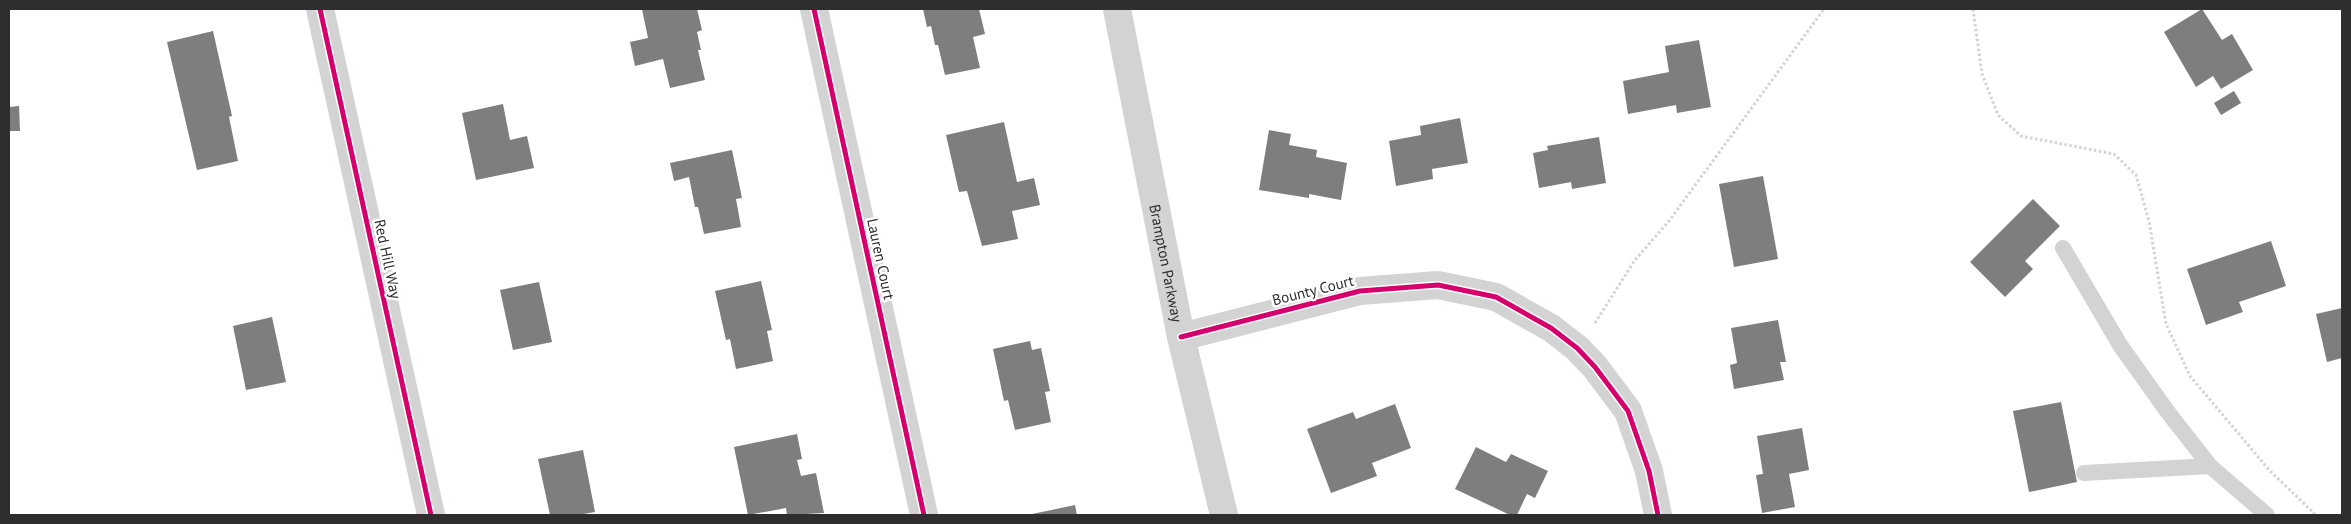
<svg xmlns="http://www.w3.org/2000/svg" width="2351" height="524" font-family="'PT Sans',sans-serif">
  <rect width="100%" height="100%" fill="#fff"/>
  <g fill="#7e7e7e">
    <path d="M642,9H697L702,30L697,32L701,50H698L705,80L670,88L663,59L635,66L630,42L648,38Z"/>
    <path d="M923,9H979L985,34L973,37L980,68L945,75L938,45H935L931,26L927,27Z"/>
    <path d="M2202,9L2222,40L2232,34L2253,70L2221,89L2213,76L2196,87L2164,32Z"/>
    <path d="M213,31L232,116L229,117L238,161L197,170L167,42Z"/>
    <path d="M1699,40L1711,107L1677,113L1676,105L1628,114L1623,81L1669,72L1665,46Z"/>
    <path d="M2234,91L2241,103L2221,115L2214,103Z"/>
    <path d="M503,104L510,140L527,136L534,168L476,180L462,113Z"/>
    <path d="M19,106L20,131H9V107Z"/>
    <path d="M1460,118L1468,163L1432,169L1433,179L1396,186L1389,141L1421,135L1420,126Z"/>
    <path d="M1004,122L1017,182L1034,178L1040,205L1012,211L1018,239L982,246L967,191L959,192L946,135Z"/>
    <path d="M1269,130L1291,134L1289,145L1317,150L1316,157L1347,163L1341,200L1309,194V198L1259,190Z"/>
    <path d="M1599,137L1606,183L1572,189L1571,182L1539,188L1533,153L1548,150L1547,146Z"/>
    <path d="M732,150L742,198L736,199L741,227L704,234L698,207H695L689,177L674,181L670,163Z"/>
    <path d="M1763,176L1778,259L1734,267L1719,184Z"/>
    <path d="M2033,199L2060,226L2025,261L2033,269L2005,297L1970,262Z"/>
    <path d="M2271,241L2286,286L2239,302L2243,312L2206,325L2187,269Z"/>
    <path d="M761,281L772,330L767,331L773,361L736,369L730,339L726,340L715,291Z"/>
    <path d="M539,282L552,342L513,350L500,290Z"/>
    <path d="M2342,308V358L2327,362L2316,314Z"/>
    <path d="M272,317L286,382L246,390L233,326Z"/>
    <path d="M1778,320L1786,362H1780L1784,380L1734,389L1730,365L1737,363L1731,328Z"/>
    <path d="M1030,341L1032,350L1041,348L1050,391L1045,392L1051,422L1015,430L1008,400L1004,401L993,349Z"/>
    <path d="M2061,402L2077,482L2029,492L2013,411Z"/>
    <path d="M1395,404L1411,448L1372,463L1377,476L1331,493L1307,429L1353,412L1356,419Z"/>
    <path d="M1802,428L1809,470L1789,474L1795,507L1762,513L1756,475L1763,474L1757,436Z"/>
    <path d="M797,434L802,459L797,460L801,476L816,473L824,513L787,515L786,508L748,515L734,447Z"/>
    <path d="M1476,447L1506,462L1511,454L1548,471L1535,498L1527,494L1517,515H1510L1455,489Z"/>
    <path d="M583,450L595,512L578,515H550L538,459Z"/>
    <path d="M1075,505L1077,515H1032V514Z"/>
  </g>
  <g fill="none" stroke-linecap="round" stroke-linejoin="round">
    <g stroke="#d3d3d3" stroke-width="3" stroke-dasharray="2.5 2.5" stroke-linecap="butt">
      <path d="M1973,9L1982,74L1998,115L2021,136L2114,154L2136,175L2149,221L2166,324L2190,376L2270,471L2314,513L2313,515"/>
      <path d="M1595,323L1635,260L1669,221L1824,9"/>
    </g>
    <g stroke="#d3d3d3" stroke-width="16">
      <path d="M2063,248L2120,345L2167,411L2210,466L2267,515"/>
      <path d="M2084,473L2210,466"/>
    </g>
    <g stroke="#d3d3d3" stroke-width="28">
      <path d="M320,9L431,515"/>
      <path d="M814,9L924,515"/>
      <path id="s1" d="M1117,9L1181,337L1224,515"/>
      <path d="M1181,337L1360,291L1438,285L1496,297L1551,328L1577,348L1595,367L1628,411L1649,471L1658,515"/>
    </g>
    <defs>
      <g id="cycleway">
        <path d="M320,9L431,515"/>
        <path d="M814,9L924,515"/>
        <path d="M1181,337L1360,291L1438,285L1496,297L1551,328L1577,348L1595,367L1628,411L1649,471L1658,515"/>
      </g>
    </defs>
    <use href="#cycleway" stroke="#fff" stroke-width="8"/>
    <use href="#cycleway" stroke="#d6006c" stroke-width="5"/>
  </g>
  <g text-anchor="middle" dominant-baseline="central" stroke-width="5" stroke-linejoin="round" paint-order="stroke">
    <g font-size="15" fill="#2e2e2e" stroke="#fff">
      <text transform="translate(388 259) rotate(78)">Red Hill Way</text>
      <text transform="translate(881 259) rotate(78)">Lauren Court</text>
      <text stroke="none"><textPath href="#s1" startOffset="259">Brampton Parkway</textPath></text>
      <text transform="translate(1313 290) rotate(-14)">Bounty Court</text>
    </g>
  </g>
  <rect width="2351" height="524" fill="none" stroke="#2e2e2e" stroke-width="20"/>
</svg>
